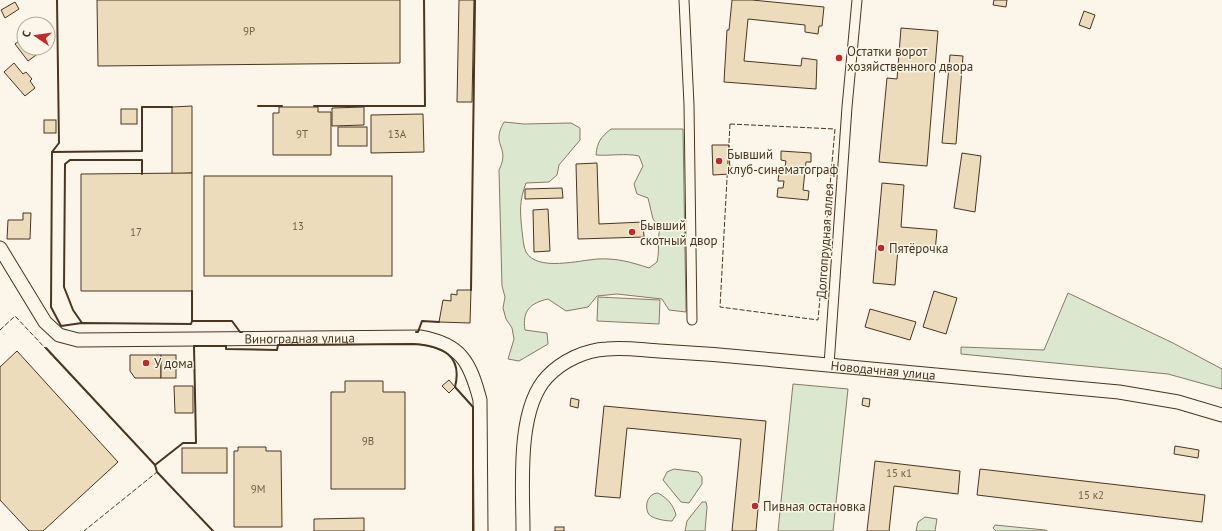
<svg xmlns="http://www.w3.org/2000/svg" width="1222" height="531" font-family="'PT Sans',sans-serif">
  <rect width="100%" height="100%" fill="#fbf6e9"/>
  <g fill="#dce7d0" stroke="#887966">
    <path d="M504,122L524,124L571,123L580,128V140L559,165L557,175L549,182L526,183C519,202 520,211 522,231C523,237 523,246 526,252C537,272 580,260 598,259C616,258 631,262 649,268L657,262C660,250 657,240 660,228L653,219L648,198L637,194L634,184L643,166L639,156C626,153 610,156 596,155C597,142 601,137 611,129H683L686,312L669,310L662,299L617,294L597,296L588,307L566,311L548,299C530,303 522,311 525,330L547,333L548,344L519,361L508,359L514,339L512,328L506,319L503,308L505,297L502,286L499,170C511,146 490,146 504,122Z"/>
    <path d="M1068,293L1173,343L1222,369V389L1168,374L961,354V347L1044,350Z"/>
    <path d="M598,297L660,300L659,324L597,321Z"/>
    <path d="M793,384L848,389L833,531H778Z"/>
    <path d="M674,469L698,472L702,477V484L689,503L681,502L663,480L667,472Z"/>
    <path d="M658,493C667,498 673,504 676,515L672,521C666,521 651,519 648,513C644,504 649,493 658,493Z"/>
    <path d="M702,502H706L707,507L705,531H685L687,521Z"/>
    <path d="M925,517L937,519L935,531H916L918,522Z"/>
    <path d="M995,525L1045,530L1047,531H996L993,528Z"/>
  </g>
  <g fill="#ecdcbc" stroke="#4a3520">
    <path d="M97,0H400V63L98,66Z"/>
    <path d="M459,0H474L472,102H457Z"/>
    <path d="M732,0H752L824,7L822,26H819L818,34L805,32V25L748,19L744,61L801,66L802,58L817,60L816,89L724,82L727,30H729Z"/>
    <path d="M994,0H1007L1006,7L993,5Z"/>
    <path d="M15,2L19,9L5,18L1,10Z"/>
    <path d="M1084,11L1095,15L1090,29L1079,25Z"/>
    <path d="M901,28L938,31L927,166L879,162L887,78L897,79Z"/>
    <path d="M24,37V48H42L43,50L28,61L15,44Z"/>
    <path d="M950,55L963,56L956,144L942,143Z"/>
    <path d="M14,63L23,74L26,72L32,79L30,81L35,88L25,96L4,72Z"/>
    <path d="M192,106V173L172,174V107Z"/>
    <path d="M279,107H318V112H331V155H273V113H279Z"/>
    <path d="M364,107V125L332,126V108Z"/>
    <rect x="121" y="109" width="16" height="15"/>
    <path d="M423,114L424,152L371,153V115Z"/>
    <rect x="44" y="120" width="12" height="13"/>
    <rect x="338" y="127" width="29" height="19"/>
    <path d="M712,145H729L730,174L713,175Z"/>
    <path d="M781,151L811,153V162H806L803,190L809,191L808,200L777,197L778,188H783L784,181H778L780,167H785L786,161L781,160Z"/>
    <path d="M962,153L981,156L975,212L954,208Z"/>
    <path d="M597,163L599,224L643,222L644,237L578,239L576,164Z"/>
    <path d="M192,173V291H81V174Z"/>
    <rect x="204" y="176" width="188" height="100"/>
    <path d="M882,183L904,185L901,227L937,230L935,252L898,248L895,285L873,283Z"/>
    <path d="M562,188L563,198L525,199V189Z"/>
    <path d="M548,209L550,251L534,252L533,210Z"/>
    <path d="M23,213H31L30,239H7L8,220H23Z"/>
    <path d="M457,290H471L470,323L439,322L443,300L451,301V294L457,295Z"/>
    <path d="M934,291L957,298L946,334L923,327Z"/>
    <path d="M870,309L916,322L910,340L865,327Z"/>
    <path d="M17,351L118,462L43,531H29L0,500V367Z"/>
    <path d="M130,355H161V378H135L130,371Z"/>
    <rect x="161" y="355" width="15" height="23"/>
    <path d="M449,380L455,387L449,393L442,386Z"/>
    <path d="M345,381H383V392H405V489H331V392H345Z"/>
    <path d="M174,386H193V413H175Z"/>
    <path d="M571,398L579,400L578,408L570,406Z"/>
    <path d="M863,398L870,399L869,407L862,405Z"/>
    <path d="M604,406L766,421L756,531H732L741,439L627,428L620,498L595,496Z"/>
    <path d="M1175,446L1199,450L1198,458L1174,454Z"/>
    <path d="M238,447H266V451H281L282,527H234V451H238Z"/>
    <rect x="182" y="448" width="45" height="25"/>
    <path d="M875,461L960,471L958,494L894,486L889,531H867Z"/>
    <path d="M980,469L1205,495L1202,522L977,495Z"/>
    <path d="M364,518V531H314V519Z"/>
    <rect x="555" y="527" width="9" height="4"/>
  </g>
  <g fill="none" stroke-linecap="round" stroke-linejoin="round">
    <defs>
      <g id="street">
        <path d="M684,0L689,105L692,320"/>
        <path d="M829,365L847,107L857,0"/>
      </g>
      <g id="secondary">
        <path id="s1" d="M0,248L45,322L59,335L78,340L420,337C461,344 470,362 480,400L481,531"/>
        <path id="s2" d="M523,531C523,487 516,410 547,377C562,361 585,350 607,349C624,347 642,350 659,351C697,353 736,356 774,360C889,370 1004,382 1119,392L1178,402L1222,415"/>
      </g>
    </defs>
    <use href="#street" stroke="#4a3520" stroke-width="11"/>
    <use href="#secondary" stroke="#4a3520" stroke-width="15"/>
    <use href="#street" stroke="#fbf6e9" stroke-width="9"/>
    <use href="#secondary" stroke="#fbf6e9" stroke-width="13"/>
    <g stroke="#4a3520" stroke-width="1" stroke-dasharray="5 2" stroke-linecap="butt">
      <path d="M730,124L835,129L818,320L720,307Z"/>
      <path d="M0,330L15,316L155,465L157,472L84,531"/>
    </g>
    <g stroke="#4a3520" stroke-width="2">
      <path d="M57,0L59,143L52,152L51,307L61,326L82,323L191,324L192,321H232L240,332H242"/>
      <path d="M258,106H282"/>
      <path d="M314,106H425L424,0"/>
      <path d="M52,152L142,151V107H172"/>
      <path d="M471,290L475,0"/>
      <path d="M192,321V291"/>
      <path d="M82,323L73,310L64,287L65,164L70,160H142V174"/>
      <path d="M416,332H418L422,321L439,322"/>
      <path d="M46,348L155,465L157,472L213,531"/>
      <path d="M155,465L183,443H196L194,346H226V349L277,350L278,345L414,344C442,346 463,355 455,387L473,407V531"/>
    </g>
  </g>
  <g fill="#c62828" stroke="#fbf6e9" stroke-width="1.5">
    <circle cx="839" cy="58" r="4"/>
    <circle cx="719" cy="161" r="4"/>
    <circle cx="632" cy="232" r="4"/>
    <circle cx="881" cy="248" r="4"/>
    <circle cx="146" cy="363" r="4"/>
    <circle cx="755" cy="506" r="4"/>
  </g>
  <g text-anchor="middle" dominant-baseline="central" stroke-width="3" stroke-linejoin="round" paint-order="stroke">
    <g font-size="11" fill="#725f47">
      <text x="249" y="31">9Р</text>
      <text x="302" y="134">9Т</text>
      <text x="397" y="134">13А</text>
      <text x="298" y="226">13</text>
      <text x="136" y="232">17</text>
      <text x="368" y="441">9В</text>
      <text x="899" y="473">15 к1</text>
      <text x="258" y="489">9М</text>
      <text x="1091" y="495">15 к2</text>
    </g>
    <g font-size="13" fill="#4a3520" stroke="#fbf6e9" text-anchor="start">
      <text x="847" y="51">Остатки ворот<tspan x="847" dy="15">хозяйственного двора</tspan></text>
      <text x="727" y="154">Бывший<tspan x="727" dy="15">клуб-синематограф</tspan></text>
      <text x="640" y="225">Бывший<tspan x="640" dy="15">скотный двор</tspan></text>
      <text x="889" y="248">Пятёрочка</text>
      <text x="154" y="363">У дома</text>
      <text x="763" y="506">Пивная остановка</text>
    </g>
    <g font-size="13" fill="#4a3520" stroke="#fbf6e9">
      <text transform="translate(825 241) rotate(-86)">Долгопрудная аллея</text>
      <text stroke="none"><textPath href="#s1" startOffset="347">Виноградная улица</textPath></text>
      <text stroke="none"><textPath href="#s2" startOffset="504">Новодачная улица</textPath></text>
    </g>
  </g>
  <g transform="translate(36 36) rotate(283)"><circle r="19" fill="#fbf6e9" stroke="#b4a999"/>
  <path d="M0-3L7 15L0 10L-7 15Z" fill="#c62828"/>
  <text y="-6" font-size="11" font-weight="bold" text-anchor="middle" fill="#4a3520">С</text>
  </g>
</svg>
